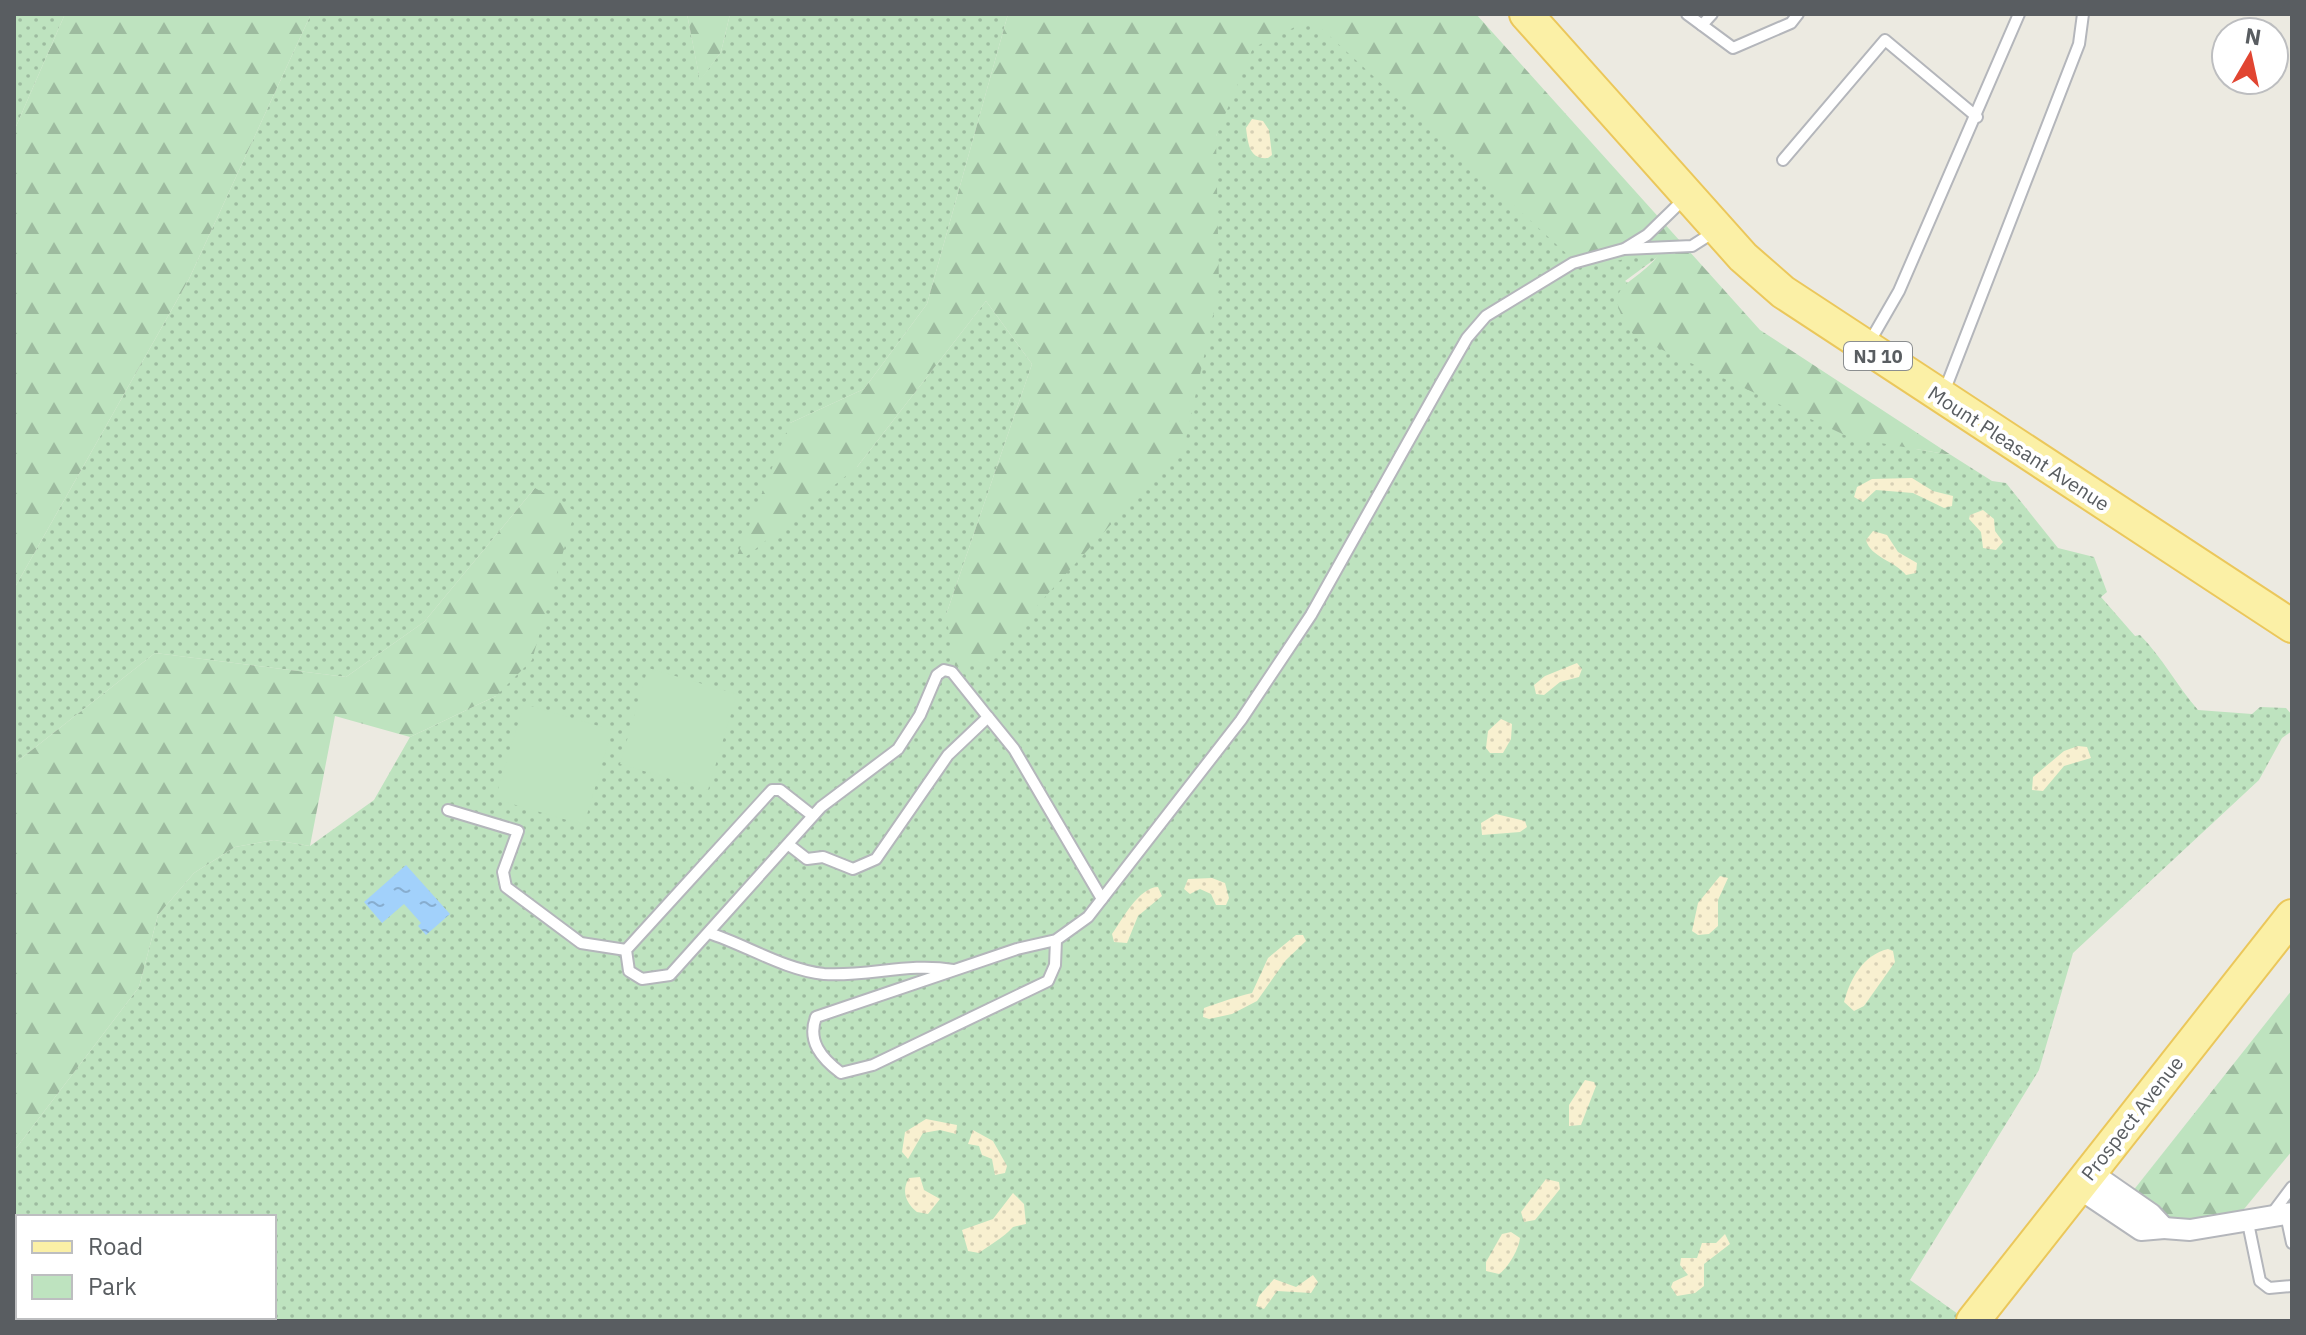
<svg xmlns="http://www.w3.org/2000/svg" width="2306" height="1335" font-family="'IBM Plex Sans',sans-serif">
  <defs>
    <pattern id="grass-dots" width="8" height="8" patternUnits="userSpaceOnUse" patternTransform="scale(2)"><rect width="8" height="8" fill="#bee3bf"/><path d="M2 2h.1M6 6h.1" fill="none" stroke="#9dbb9f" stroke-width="1.8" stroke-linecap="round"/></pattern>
    <pattern id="forest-firs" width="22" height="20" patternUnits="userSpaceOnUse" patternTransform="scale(2)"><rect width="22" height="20" fill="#bee3bf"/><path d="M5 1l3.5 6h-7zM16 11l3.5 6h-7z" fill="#9dbb9f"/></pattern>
    <pattern id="sand-dots" width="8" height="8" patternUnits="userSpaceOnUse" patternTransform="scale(2)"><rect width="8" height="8" fill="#f8f0d0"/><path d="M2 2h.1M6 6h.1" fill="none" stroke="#d7d0b5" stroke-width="1.8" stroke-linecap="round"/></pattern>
    <pattern id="water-ripples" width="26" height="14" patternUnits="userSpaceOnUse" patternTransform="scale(2)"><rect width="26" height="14" fill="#a2d1fb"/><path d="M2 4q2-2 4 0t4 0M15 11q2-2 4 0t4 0" fill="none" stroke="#87adcf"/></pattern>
  </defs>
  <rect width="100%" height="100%" fill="#eceae1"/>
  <g fill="url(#grass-dots)" fill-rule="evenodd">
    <path d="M14,14H65L14,131Z"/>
    <path d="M311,14H687L700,80L721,52L730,14H1008L927,304L864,389L790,423L857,467L986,301L1032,364L946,615L1216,136L1252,19L1349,14L1613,257L1654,253L1659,256L1625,281L1916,449L1951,455L1992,481L2006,483L2058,548L2094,557L2107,592L2101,597L2135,636L2140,635C2162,657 2177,686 2198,710L2252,714L2260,707L2286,708L2292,715V731L2282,738L2259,780L2073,953L2039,1070L1910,1280L1958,1314L1953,1321H14V1151L139,987L158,915L194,873L235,847L274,840L310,846L374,800L410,737L496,696L535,488L424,622L346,677L155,653L14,764V589L189,279ZM18,1217H274V1317H18Z"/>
  </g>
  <g fill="url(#forest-firs)">
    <path d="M65,14H311L189,279L14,589V131Z"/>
    <path d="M687,14H730L721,52L700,81Z"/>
    <path d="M1008,14H1476L1760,330L1951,455L1851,438L1635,337C1597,284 1628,291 1658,256L1654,253L1582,268L1311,19L1253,48L1216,136L1219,288L1185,443L985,663L955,667L946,615L1032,364L986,301L857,467L732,568L790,423L864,389L927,304Z"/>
    <path d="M535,488L575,511L532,660L496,696L410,737L335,716L310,846L274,840L235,847L194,873L158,915L139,987L14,1151V764L155,653L346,677L424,622Z"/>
    <path d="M2292,990V1151L2235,1220L2164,1231L2121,1206Z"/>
  </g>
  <g fill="url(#sand-dots)">
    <path d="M1252,119L1263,121L1269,130L1272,155L1268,158C1249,160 1248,143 1246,128Z"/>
    <path d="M1912,478L1933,491L1953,496L1952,506L1944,508L1913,493L1876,490L1863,502L1854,497L1857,487L1872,479Z"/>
    <path d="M1983,510L1994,519L1995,531L2003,542L1996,550L1983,548L1981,532L1969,519L1970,515Z"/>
    <path d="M1873,531L1887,535L1898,552L1917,563L1916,573L1906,575C1895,561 1870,557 1866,540Z"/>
    <path d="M1577,663L1582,669L1579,677L1560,682L1544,695L1536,694L1534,685L1545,676Z"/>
    <path d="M1501,719L1512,724L1511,739L1503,753H1490L1486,748L1488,731Z"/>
    <path d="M2078,746L2087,747L2091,758L2064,766L2043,791L2032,790L2033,777L2064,751Z"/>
    <path d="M1496,814L1525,821L1527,827L1520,832L1482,835L1481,823Z"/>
    <path d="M1720,876L1728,878L1718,900V926L1709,934L1698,935L1692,931L1698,903Z"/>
    <path d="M1212,878L1225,883L1229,898L1226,905H1216L1211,894L1200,889L1190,894L1184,889L1188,879Z"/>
    <path d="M1158,887L1162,896L1138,916L1127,943L1114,942L1112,934C1122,920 1139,887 1158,887Z"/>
    <path d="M1296,935H1303L1306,941L1286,960L1257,1001L1232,1014L1209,1019L1203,1017L1204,1008C1221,1002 1235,997 1252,993L1268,958Z"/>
    <path d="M1888,949L1893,951L1895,962L1864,1006L1854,1011L1844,1002C1850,979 1863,955 1888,949Z"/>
    <path d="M1585,1080L1594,1082L1596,1086L1581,1125L1569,1126V1105Z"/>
    <path d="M926,1119L957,1125L956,1134L940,1130L923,1133L908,1159L902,1152L905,1132Z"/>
    <path d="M973,1130L993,1141L1007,1166L1005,1173L995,1175L992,1159L982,1155L979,1146L968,1144Z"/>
    <path d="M920,1177L924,1190L940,1199L928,1214L917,1212C906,1203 901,1191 909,1178Z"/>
    <path d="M1546,1179L1559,1182L1560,1189L1535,1220L1524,1222L1521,1212Z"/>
    <path d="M1013,1193L1024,1204L1026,1224L1013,1227C1003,1238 991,1244 979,1253L968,1251L962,1230L993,1219Z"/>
    <path d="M1511,1232L1520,1238C1519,1249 1508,1268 1499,1274L1486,1271V1262L1502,1234Z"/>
    <path d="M1725,1234L1730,1244L1704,1264V1286L1695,1293L1677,1296L1671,1287L1673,1282L1688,1275L1680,1265L1681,1258H1697L1702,1243H1716Z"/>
    <path d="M1313,1275L1318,1282L1311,1293L1277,1291L1264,1309L1256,1306L1259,1296L1274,1279L1296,1287Z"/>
  </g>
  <g fill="#bee3bf">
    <path d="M648,668L737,694L708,790L620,764Z"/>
    <path d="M524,704L612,730L584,825L495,799Z"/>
  </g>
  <path fill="url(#water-ripples)" d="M406,865L450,914L426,935L418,926L421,923L404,904L382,923L364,902Z"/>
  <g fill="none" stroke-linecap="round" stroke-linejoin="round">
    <defs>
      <g id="service">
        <path d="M1687,14L1733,48L1791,23L1798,14"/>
        <path d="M1702,25L1712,14"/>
        <path d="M1783,160L1885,40L1977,117"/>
        <path d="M1626,248L1647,235L1684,199"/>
        <path d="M1869,343L1899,291L2019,14"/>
        <path d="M1944,392L2079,44L2083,14"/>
        <path d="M448,810L518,831L503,872L506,887L581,943L626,950"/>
        <path d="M813,816L780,790H772L626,950L629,971L642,979L670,975L821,807L898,749L920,715L937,675L944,670L952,672L988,717"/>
        <path d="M789,845L807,859L823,857L853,869L876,859L948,755L988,717L1014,749L1102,899"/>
        <path d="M709,933C746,945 785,970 824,974C868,977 909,962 953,970"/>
        <path d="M1056,940L1055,965L1048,981L873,1065L841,1073C821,1058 807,1041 816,1017L1017,949L1056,940L1088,917L1241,720L1311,615L1440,385L1467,338L1486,316L1573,263L1624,249L1692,246L1714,232"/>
        <path d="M2271,1215L2292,1187"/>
        <path d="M2286,1215L2292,1243"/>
        <path d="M2248,1223L2260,1281L2269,1288L2292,1286"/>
      </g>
      <g id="minor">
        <path d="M2077,1187L2141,1230L2164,1228L2151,1214L2089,1171"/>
        <path d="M2164,1228L2190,1230L2292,1213"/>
      </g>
      <g id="primary">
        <path d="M1526,14L1743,257L1783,292L2292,626"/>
        <path d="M1973,1321L2292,916"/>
      </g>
    </defs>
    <use href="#service" stroke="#b4b6bb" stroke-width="14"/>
    <use href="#minor" stroke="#b4b6bb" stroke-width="24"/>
    <use href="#primary" stroke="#ebc75b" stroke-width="36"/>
    <use href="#service" stroke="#fff" stroke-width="10"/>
    <use href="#minor" stroke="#fff" stroke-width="20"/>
    <use href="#primary" stroke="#fbf0a6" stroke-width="32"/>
  </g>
  <g text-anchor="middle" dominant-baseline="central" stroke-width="8" stroke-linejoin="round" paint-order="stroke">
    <rect fill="#fff" stroke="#8b8e90" stroke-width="2" x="1844" y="342" width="68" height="28" rx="6"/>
    <g font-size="18" font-weight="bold" fill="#595d61">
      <text x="1878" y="356">NJ 10</text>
    </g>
    <g font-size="20" fill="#595d61" stroke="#fff">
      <text transform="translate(2019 448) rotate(33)">Mount Pleasant Avenue</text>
      <text transform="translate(2132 1118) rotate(-52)">Prospect Avenue</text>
    </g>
  </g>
  <rect width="2306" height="1335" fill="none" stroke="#595d61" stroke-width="32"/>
  <rect x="16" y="1215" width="260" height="104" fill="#ffffff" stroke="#bdbec0" stroke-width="2"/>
  <rect x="32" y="1241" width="40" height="12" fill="#fbf0a6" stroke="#bdbec0" stroke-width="2"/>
  <text x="88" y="1255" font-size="24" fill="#595d61">Road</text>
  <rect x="32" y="1275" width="40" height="24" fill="#bee3bf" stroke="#bdbec0" stroke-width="2"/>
  <text x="88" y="1295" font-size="24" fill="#595d61">Park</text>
  <g transform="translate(2250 56) rotate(9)"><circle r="38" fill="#ffffff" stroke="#bdbec0" stroke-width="2"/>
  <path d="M0-6L14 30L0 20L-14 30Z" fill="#e14531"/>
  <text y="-12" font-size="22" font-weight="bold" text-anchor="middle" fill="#595d61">N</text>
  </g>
</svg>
